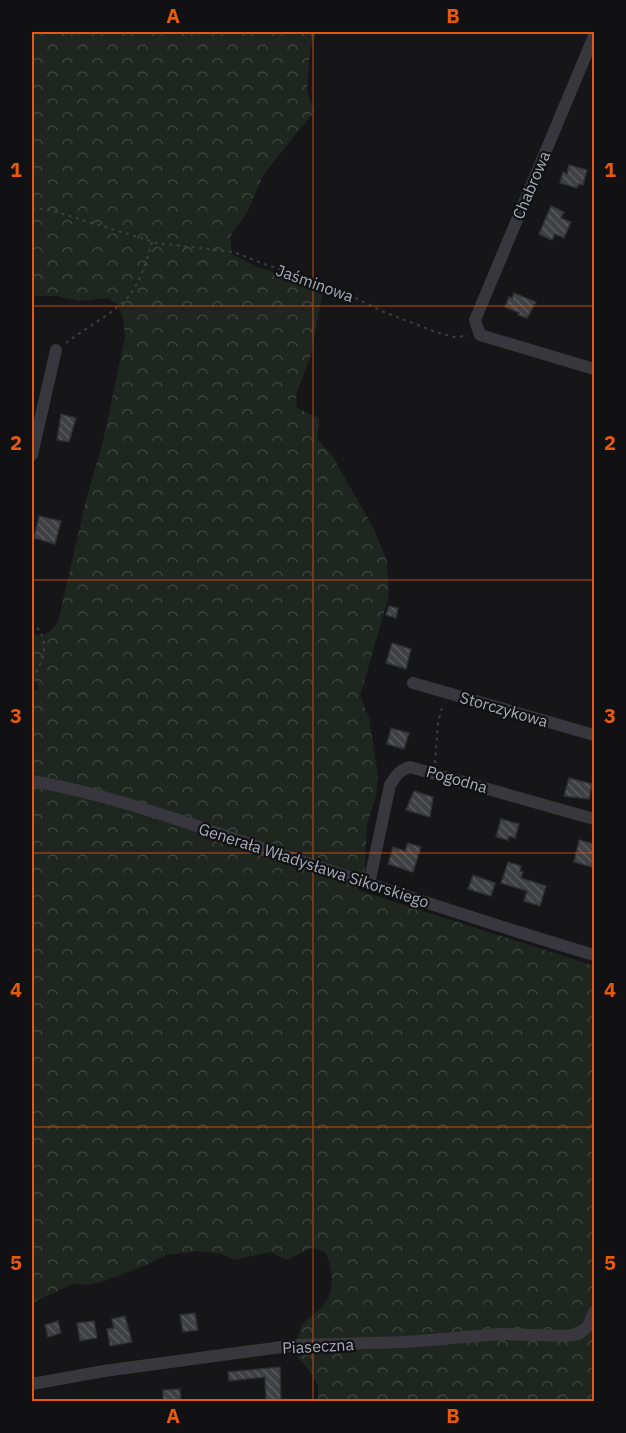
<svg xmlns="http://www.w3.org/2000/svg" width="626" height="1433" font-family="'IBM Plex Sans',sans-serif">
  <defs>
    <pattern id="forest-crowns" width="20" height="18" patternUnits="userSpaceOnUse" patternTransform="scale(1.5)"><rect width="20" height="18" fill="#1e261f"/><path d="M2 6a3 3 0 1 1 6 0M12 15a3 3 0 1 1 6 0" fill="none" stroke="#3c433d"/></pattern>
    <pattern id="building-back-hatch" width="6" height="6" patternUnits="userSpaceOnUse" patternTransform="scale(1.5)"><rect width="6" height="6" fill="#404145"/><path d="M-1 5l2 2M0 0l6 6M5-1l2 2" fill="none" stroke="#595a5e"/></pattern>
  </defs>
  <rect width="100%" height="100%" fill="#161618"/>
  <path fill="url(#forest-crowns)" d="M32,32H316L310,50L307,91L314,112L263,175L248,211L231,235V254L260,268L324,286L310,358L296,394L297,408L319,418L317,439L333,457L373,527L387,561L389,595L360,696L369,718L378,775L376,796L367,824L365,869L358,890L594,966V1401H313H317C322,1386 313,1375 304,1364C303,1363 298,1358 298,1357C296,1351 297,1338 299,1333C302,1320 311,1318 320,1309C336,1294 334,1270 325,1252L311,1248L287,1260L271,1252L235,1260L221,1254L200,1251L166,1255L151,1263L105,1281L89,1285L73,1284L32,1303V692L39,688L32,676V634C44,639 50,632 58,622L86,500L103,441L125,337L123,318L117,304L107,298L79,301L57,296H36L32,299Z"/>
  <g fill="url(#building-back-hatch)" stroke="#303034" stroke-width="1.5">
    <path d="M569,165L587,170L583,185L579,184L577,188L560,183L563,172L567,174Z"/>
    <path d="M551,206L564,212L561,218L571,222L564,238L555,234L552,240L539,234Z"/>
    <path d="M514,293L536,302L527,318L518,315L519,313L505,307L509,297L512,298Z"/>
    <path d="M61,414L76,418L69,442L57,440Z"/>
    <path d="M39,516L61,521L55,544L34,538Z"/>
    <path d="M389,606L398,608L396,618L386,615Z"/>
    <path d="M392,643L411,649L406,669L386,663Z"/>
    <path d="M391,728L409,733L404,749L387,744Z"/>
    <path d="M569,778L592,784L589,799L564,796Z"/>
    <path d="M414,791L433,797L430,817L406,810Z"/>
    <path d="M501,819L519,824L515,838L509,836L508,840L496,837Z"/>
    <path d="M579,840L594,844L592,867L574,862Z"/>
    <path d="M408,843L421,847L413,872L388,864L393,847L405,851Z"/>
    <path d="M508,862L521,866L520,871L523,872L521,878L546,886L540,906L524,901L527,891L501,883Z"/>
    <path d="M473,875L495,883L491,896L468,889Z"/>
    <path d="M195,1313L198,1330L183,1332L180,1315Z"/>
    <path d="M125,1316L132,1342L110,1346L107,1329L114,1328L112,1319Z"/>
    <path d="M58,1321L61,1333L48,1337L45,1325Z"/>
    <path d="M94,1321L97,1338L80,1341L77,1323Z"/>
    <path d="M280,1367L281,1401H266L265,1377L229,1381L228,1372Z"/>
    <path d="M180,1389L181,1401H163V1390Z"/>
  </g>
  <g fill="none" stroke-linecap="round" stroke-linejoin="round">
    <g stroke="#3d3e44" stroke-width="2" stroke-dasharray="3 4.5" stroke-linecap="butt">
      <path d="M32,208L50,210L157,243L234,252L264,264L325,283L384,312L436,332L454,337L468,336"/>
      <path d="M66,343C85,328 110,316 127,298C141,282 146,262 152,242"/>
      <path d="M32,622C51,639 45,660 32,679"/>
      <path d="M435,763L438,723L443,704"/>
    </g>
    <g stroke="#37373d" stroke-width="12">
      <path d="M594,36L475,320L480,335L594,369"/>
      <path d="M32,455L56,350"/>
      <path d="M413,683L594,735"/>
      <path d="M32,781C114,795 192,825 271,851C378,887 486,923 594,955"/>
      <path d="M369,884L390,785C396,776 399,770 410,767L594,819"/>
      <path d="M32,1384L104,1371L296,1345L406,1342L502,1334L565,1336L579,1334L588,1326L594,1312"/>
    </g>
  </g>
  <path fill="none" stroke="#e8590c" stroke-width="1.5" stroke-opacity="0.55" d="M313,32V1402M32,306H594M32,580H594M32,853H594M32,1127H594"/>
  <g text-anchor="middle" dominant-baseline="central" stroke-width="4.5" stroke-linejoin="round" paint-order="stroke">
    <g font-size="16" fill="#a7acb9" stroke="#111113">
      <text transform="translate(531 185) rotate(-67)">Chabrowa</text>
      <text transform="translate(315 283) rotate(20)">Jaśminowa</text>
      <text transform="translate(504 709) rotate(16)">Storczykowa</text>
      <text transform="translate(457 779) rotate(16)">Pogodna</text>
      <text transform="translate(314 865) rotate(18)">Generała Władysława Sikorskiego</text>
      <text transform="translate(318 1346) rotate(-3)">Piaseczna</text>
    </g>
  </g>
  <rect width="626" height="1433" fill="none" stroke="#111113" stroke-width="66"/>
  <rect x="33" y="33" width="560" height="1367" fill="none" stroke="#e8590c" stroke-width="2"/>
  <g font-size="20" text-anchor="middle" font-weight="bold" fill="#e8590c">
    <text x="173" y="23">A</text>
    <text x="453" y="23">B</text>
    <text x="16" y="177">1</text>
    <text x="610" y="177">1</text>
    <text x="16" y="450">2</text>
    <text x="610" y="450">2</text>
    <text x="16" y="723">3</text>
    <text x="610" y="723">3</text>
    <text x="16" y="997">4</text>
    <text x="610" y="997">4</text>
    <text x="16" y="1270">5</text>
    <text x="610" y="1270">5</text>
    <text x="173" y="1423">A</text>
    <text x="453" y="1423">B</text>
  </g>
</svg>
